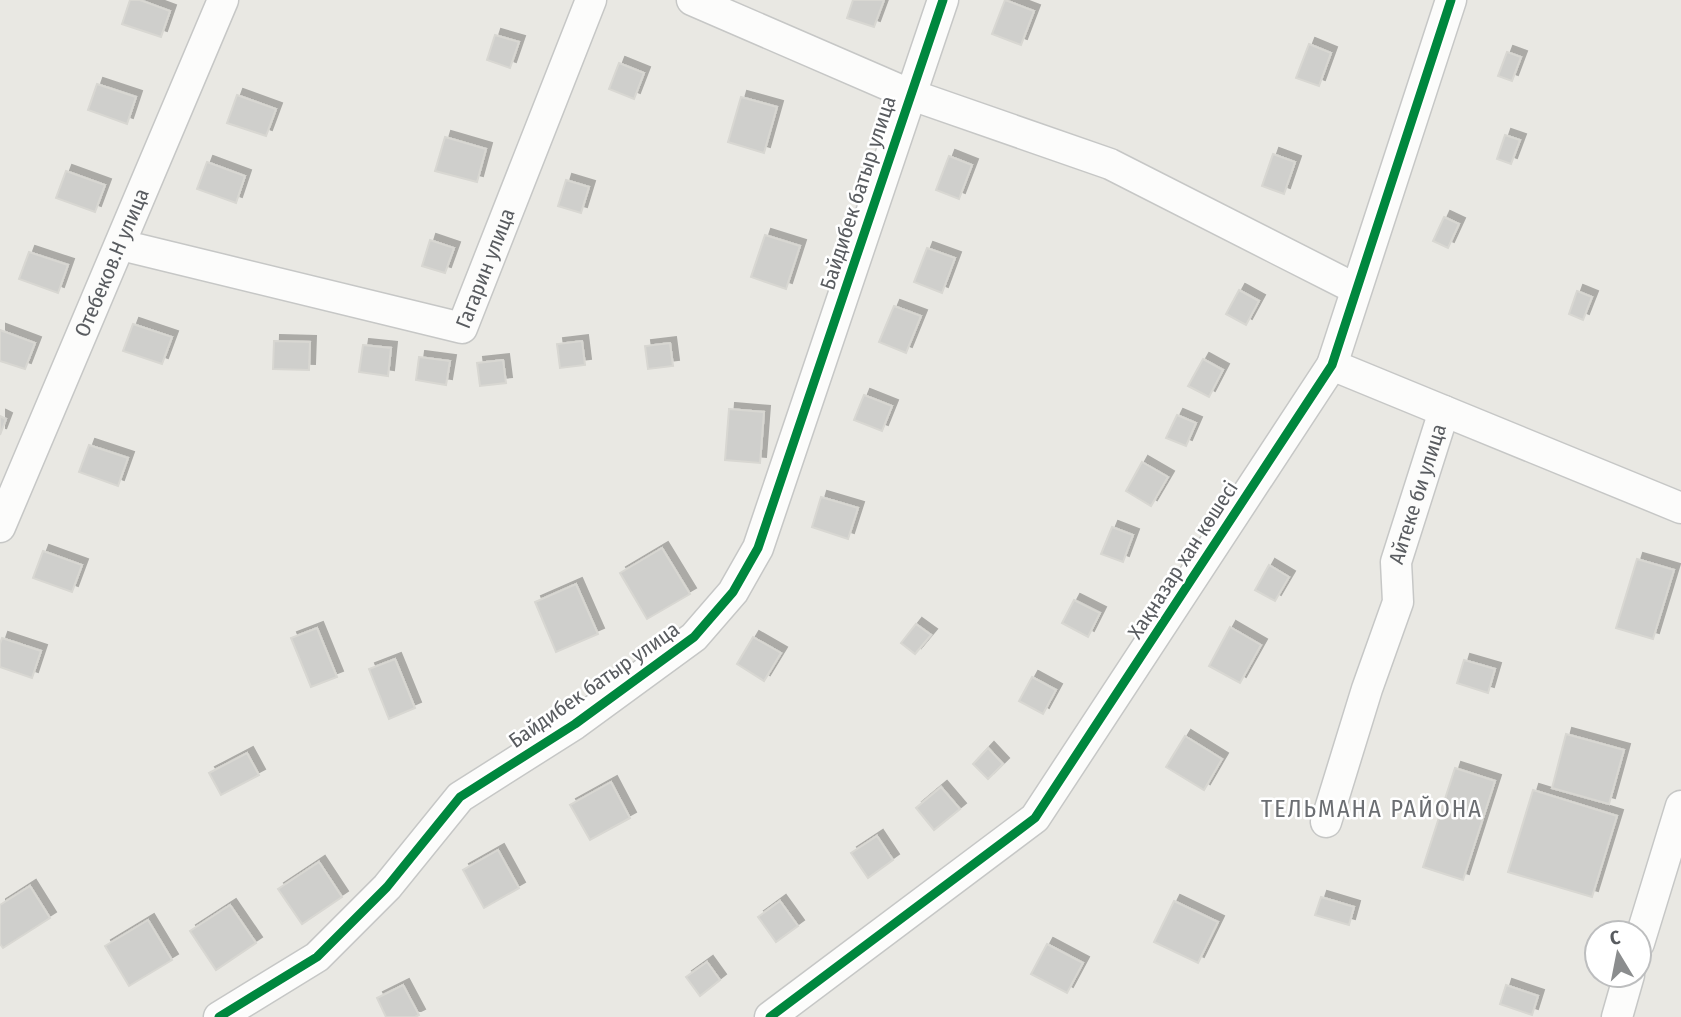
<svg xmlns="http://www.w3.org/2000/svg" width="1681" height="1017" font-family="'Fira Sans Condensed',sans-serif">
  <defs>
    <filter id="shadow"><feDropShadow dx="6" dy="-6" stdDeviation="0" flood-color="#0004"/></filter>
  </defs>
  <rect width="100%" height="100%" fill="#e9e8e3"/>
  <g fill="#cfcfcc" stroke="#d8d7d2" stroke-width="2" filter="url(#shadow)">
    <path d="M130,0H140L170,11L161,37L122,24Z"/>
    <path d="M853,0H884L874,27L847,18Z"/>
    <path d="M1005,0L1034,11L1021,45L992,34Z"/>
    <path d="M495,35L519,42L510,68L487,60Z"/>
    <path d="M1309,44L1331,53L1319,86L1296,78Z"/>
    <path d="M1507,52L1521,57L1512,81L1498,76Z"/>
    <path d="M619,63L644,73L634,99L609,89Z"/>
    <path d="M97,84L136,97L127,124L88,110Z"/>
    <path d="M237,95L276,109L266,136L227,123Z"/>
    <path d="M741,97L777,107L764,153L728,142Z"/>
    <path d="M1505,135L1520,140L1511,164L1497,159Z"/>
    <path d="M445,137L486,149L477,182L435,171Z"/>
    <path d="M1273,154L1295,162L1284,194L1262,186Z"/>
    <path d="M949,156L972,165L959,199L936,190Z"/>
    <path d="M207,162L245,176L236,203L197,189Z"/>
    <path d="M66,171L105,185L95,212L56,198Z"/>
    <path d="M566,180L589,187L581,213L558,206Z"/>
    <path d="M1444,217L1459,224L1448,248L1433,241Z"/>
    <path d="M765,235L800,246L786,289L751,277Z"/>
    <path d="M430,240L454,248L445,273L422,266Z"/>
    <path d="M927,248L955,258L942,293L914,282Z"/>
    <path d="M29,252L68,265L58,293L19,279Z"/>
    <path d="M1239,290L1259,301L1246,325L1226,314Z"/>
    <path d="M1577,291L1592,297L1583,320L1569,314Z"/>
    <path d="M894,306L921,316L906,353L879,342Z"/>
    <path d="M133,324L172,337L162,364L123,351Z"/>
    <path d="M0,330L35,343L25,369L0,361Z"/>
    <path d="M274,341L310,342L309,370L273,369Z"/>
    <path d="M582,341L585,365L560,368L557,344Z"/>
    <path d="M670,343L673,366L648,369L645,346Z"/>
    <path d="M363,345L391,348L388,376L359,372Z"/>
    <path d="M419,357L450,361L446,385L416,380Z"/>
    <path d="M1203,359L1223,370L1209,397L1188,386Z"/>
    <path d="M503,360L506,383L480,386L477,363Z"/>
    <path d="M864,395L892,406L882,431L854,420Z"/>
    <path d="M729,409L764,412L760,463L725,460Z"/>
    <path d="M1177,415L1196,423L1186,446L1166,438Z"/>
    <path d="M0,416L6,419L0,435Z"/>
    <path d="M89,445L128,458L118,486L79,472Z"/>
    <path d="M1142,462L1168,477L1151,506L1126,491Z"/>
    <path d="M821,497L858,508L848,539L812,527Z"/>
    <path d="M1112,527L1133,535L1123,562L1101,554Z"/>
    <path d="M662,548L690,594L647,619L620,573Z"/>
    <path d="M43,551L82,565L72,592L33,578Z"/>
    <path d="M1637,559L1674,570L1653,639L1616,628Z"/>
    <path d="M1269,565L1289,577L1275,601L1255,590Z"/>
    <path d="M576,584L598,634L556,652L535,602Z"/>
    <path d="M1074,600L1100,613L1088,637L1062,623Z"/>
    <path d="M916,624L931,635L915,654L901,643Z"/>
    <path d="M1230,627L1261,645L1240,683L1209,666Z"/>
    <path d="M317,628L337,677L311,687L291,638Z"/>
    <path d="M753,637L781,653L764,681L737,664Z"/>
    <path d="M2,638L41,651L32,678L0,667V644Z"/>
    <path d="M395,659L415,708L389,719L369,669Z"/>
    <path d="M1464,660L1495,669L1488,693L1457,683Z"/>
    <path d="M1032,677L1056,690L1043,714L1019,701Z"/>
    <path d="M1566,734L1624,750L1609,804L1552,788Z"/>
    <path d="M1185,736L1222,759L1204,790L1166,767Z"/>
    <path d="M988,748L1003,764L988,779L973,764Z"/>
    <path d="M247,753L259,775L221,795L209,773Z"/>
    <path d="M1455,768L1495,781L1463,880L1423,867Z"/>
    <path d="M611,782L630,818L590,840L570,805Z"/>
    <path d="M941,787L960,809L934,830L916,808Z"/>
    <path d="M1533,790L1617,816L1592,897L1508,872Z"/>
    <path d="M877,836L893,860L868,878L851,853Z"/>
    <path d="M498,850L519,888L484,908L463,870Z"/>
    <path d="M319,862L342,897L302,924L278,889Z"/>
    <path d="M30,886L50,918L3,948L0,944V905Z"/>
    <path d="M1321,897L1354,907L1349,925L1315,915Z"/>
    <path d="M780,901L798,926L776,942L758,917Z"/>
    <path d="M1174,901L1218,922L1198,963L1154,942Z"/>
    <path d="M230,905L256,943L216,970L190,931Z"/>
    <path d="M148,920L172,960L129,986L105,946Z"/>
    <path d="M1047,944L1083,963L1067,993L1031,974Z"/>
    <path d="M707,962L720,980L700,996L686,977Z"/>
    <path d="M403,985L419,1015L415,1017H386L377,998Z"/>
    <path d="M1506,985L1538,996L1532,1015L1500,1004Z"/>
  </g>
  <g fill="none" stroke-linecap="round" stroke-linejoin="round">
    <defs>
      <g id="minor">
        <path d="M692,0L909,94L1110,164L1356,289"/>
        <path id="s1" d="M121,245L462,328L591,0"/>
        <path d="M1332,365L1444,411"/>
        <path id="s2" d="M0,527L223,0"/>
        <path id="s3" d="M1326,822L1367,689L1398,602L1396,562L1444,411L1681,508"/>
        <path d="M1639,943L1681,806"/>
        <path d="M219,1017L317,957L387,887L460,797L575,724L694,637L733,592L758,548L943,0"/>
        <path d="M770,1017L1035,818L1332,365L1451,0"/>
        <path d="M1617,1017L1629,975"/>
      </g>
    </defs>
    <use href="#minor" stroke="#c6c7c6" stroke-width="33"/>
    <use href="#minor" stroke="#fcfcfb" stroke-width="30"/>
    <defs>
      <g id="cycleway">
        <path d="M219,1017L317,957L387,887L460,797L575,724L694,637L733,592L758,548L943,0"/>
        <path d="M770,1017L1035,818L1332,365L1451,0"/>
      </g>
    </defs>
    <use href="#cycleway" stroke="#fff" stroke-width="13"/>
    <use href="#cycleway" stroke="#00873e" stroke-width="9"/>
  </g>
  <g text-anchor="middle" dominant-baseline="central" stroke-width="5" stroke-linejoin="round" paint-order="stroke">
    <g font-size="21" fill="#595c60" stroke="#fff">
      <text transform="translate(858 193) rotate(-72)">Байдибек батыр улица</text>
      <text stroke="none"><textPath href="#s1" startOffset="415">Гагарин улица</textPath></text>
      <text stroke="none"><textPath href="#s2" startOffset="287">Отебеков.Н улица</textPath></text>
      <text stroke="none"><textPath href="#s3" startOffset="343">Айтеке би улица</textPath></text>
      <text transform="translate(1183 560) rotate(-57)">Хақназар хан көшесі</text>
      <text transform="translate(594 685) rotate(-35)">Байдибек батыр улица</text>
    </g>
    <g font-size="24" letter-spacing="2" fill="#6b6e72" stroke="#fff">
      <text x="1372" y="809">ТЕЛЬМАНА РАЙОНА</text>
    </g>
  </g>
  <g transform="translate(1618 954) rotate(350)"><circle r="33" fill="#ffffff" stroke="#bdbebf" stroke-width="2"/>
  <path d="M0-5L12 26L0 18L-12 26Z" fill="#8b8d8e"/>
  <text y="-10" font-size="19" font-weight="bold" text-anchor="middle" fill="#595c60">С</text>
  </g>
</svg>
